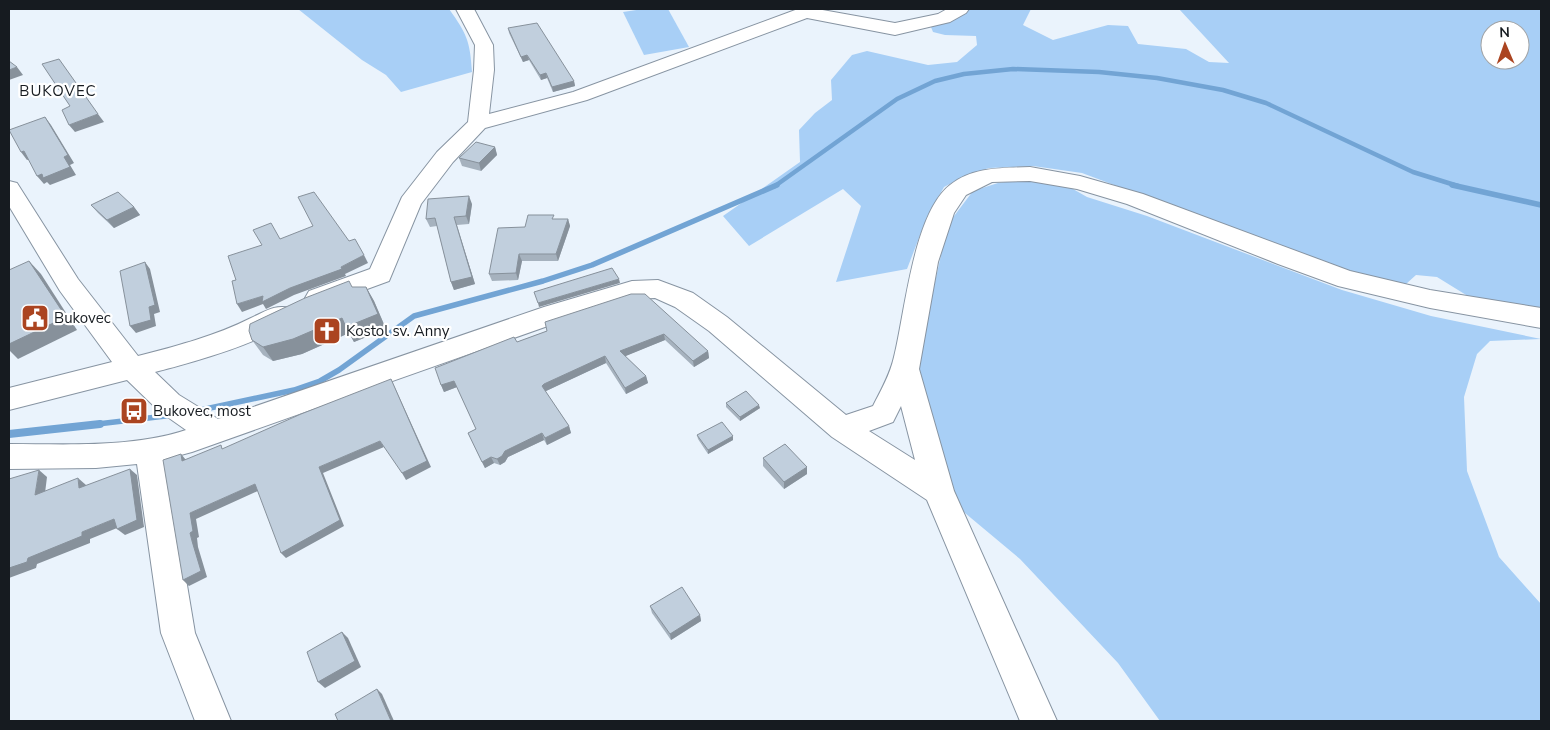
<svg xmlns="http://www.w3.org/2000/svg" width="1550" height="730" font-family="'Nunito Sans',sans-serif">
  <rect width="100%" height="100%" fill="#eaf3fc"/>
  <g fill="#a8cff6" fill-rule="evenodd">
    <path d="M298,9H449C467,34 470,41 472,72L401,92L386,75L362,60Z"/>
    <path d="M643,9H668L689,47L644,55L623,12Z"/>
    <path d="M966,9H1031L1023,25L1053,40L1108,25L1128,26L1138,44L1186,49L1209,62L1229,63L1179,9H1541V309L1471,298L1437,277L1416,275L1406,284L1342,270L1082,173L1033,166L989,168L965,176L944,187L927,217L907,269L836,282L861,206L843,189L749,246L723,216L800,162L799,130L815,113L832,100L831,80L852,55L867,51L928,65L957,62L977,45L976,36L945,35L933,32L931,27ZM1490,30H1520V60H1490Z"/>
    <path d="M1024,179L1059,181L1087,197L1147,216L1342,290L1431,316L1541,339L1490,341L1477,354L1464,397L1467,471L1499,557L1541,604V721H1160L1118,663L1020,559L959,508L915,371L948,224L973,191L998,183Z"/>
  </g>
  <g fill="none" stroke-linecap="round" stroke-linejoin="round">
    <path stroke="#72a4d4" stroke-width="4.5" d="M775,186L897,99L935,81L964,74L1013,69L1099,72L1157,78L1223,90L1266,103L1413,172L1458,186"/>
    <g stroke="#72a4d4" stroke-width="5.5">
      <path d="M1452,185L1541,205"/>
      <path d="M196,411L294,390L320,381L339,370L414,316L543,281L592,265L777,185"/>
      <path d="M89,425L174,415"/>
    </g>
    <path stroke="#72a4d4" stroke-width="8" d="M9,434L100,424"/>
    <defs>
      <g id="minor">
        <path d="M456,9H474L493,45L494,70L489,114L573,92L798,9H817L895,23L938,14L947,9H969L966,13L950,22L895,35L807,18L587,100L485,128L453,162L421,204L389,281L318,307L309,305L305,298L309,291L370,269L402,197L437,152L468,122L474,70L475,45Z"/>
        <path d="M1030,167L1080,176L1143,194L1350,271L1430,290L1541,308V328L1430,308L1338,286L1278,264L1127,204L1077,189L1030,181L992,182L966,195L954,213L938,262L919,369L954,491L1057,721H1020L927,500L832,437L709,331L675,307L655,298L632,299L562,321L192,452L166,459L195,633L231,721H195L161,633L137,464L96,468L9,469V444C65,444 132,448 186,430L159,411L127,380L9,410V388L112,362L60,291L9,206V181L17,183L78,279L138,356C177,346 215,336 251,318C264,312 275,304 290,308L294,315C280,339 183,365 155,372L179,395L218,419L544,307L632,281L658,280L693,293L727,317L846,415L873,406C881,390 890,375 894,357C905,314 913,214 950,185C973,167 1002,168 1030,167ZM901,406L915,460L869,431L893,422Z"/>
      </g>
    </defs>
    <use href="#minor" stroke="#8794a2" stroke-width="2"/>
    <use href="#minor" fill="#fff" fill-rule="evenodd"/>
  </g>
  <g fill="#a6b2be">
    <path d="M508,28L574,81L575,86L553,92L547,78L541,80L529,60L523,62L509,33Z"/>
    <path d="M495,147L497,155L481,171L462,166L459,158Z"/>
    <path d="M472,204L469,224L457,225L475,284L454,290L451,282L437,226L430,227L426,219Z"/>
    <path d="M91,205L134,207L140,215L114,228L98,213Z"/>
    <path d="M554,219H568L570,226L558,261H522L518,280L492,281L489,274L525,227Z"/>
    <path d="M352,287H366L374,301L386,329L354,342L349,333L302,354L273,361L263,355L252,340Z"/>
    <path d="M631,294L708,351L709,358L694,367L665,340L625,356L646,376L648,383L626,394L606,363L546,391H545L569,426L571,433L547,445L544,440L508,457L505,462L500,465L494,463L485,468L468,433L476,429L457,387L444,392L441,385L517,342L547,331Z"/>
    <path d="M726,403L760,408L740,421L726,407Z"/>
    <path d="M697,435L733,440L708,454L698,439Z"/>
    <path d="M763,458L807,467V474L784,489L763,466Z"/>
    <path d="M650,606L700,615L701,621L671,640L652,613Z"/>
  </g>
  <g fill="#87919b">
    <path d="M527,55L529,60L523,62L521,57Z"/>
    <path d="M17,67L23,75L9,80V70Z"/>
    <path d="M546,73L547,78L541,80L540,75Z"/>
    <path d="M574,81L575,86L553,92L552,87Z"/>
    <path d="M98,114L104,122L75,132L69,125Z"/>
    <path d="M45,117L51,125L74,163L70,165L76,175L50,185L47,182L44,184L37,176Z"/>
    <path d="M495,147L497,155L481,171L479,163Z"/>
    <path d="M24,151L30,159L27,160L21,152Z"/>
    <path d="M469,196L472,204L469,224L466,216Z"/>
    <path d="M134,207L140,215L114,228L107,220Z"/>
    <path d="M454,217L475,284L454,290L451,282Z"/>
    <path d="M568,219L570,226L558,261L556,254Z"/>
    <path d="M519,254L522,261L518,280L516,273Z"/>
    <path d="M364,255L368,263L345,274L346,276L294,295L266,309L263,304L242,312L237,304L263,296L290,288L341,267Z"/>
    <path d="M29,261L41,274L77,330L18,359L9,350V344Z"/>
    <path d="M145,262L150,269L160,312L154,314L156,326L136,333L130,326L149,307Z"/>
    <path d="M619,279L620,283L539,307L538,303Z"/>
    <path d="M366,287L374,301L386,329L354,342L349,333L302,354L273,361L263,347Z"/>
    <path d="M664,334L665,340L621,358L620,351Z"/>
    <path d="M708,351L709,358L694,367L693,361Z"/>
    <path d="M605,356L606,363L546,391L544,393L542,386L544,384Z"/>
    <path d="M646,376L648,383L626,394L625,388Z"/>
    <path d="M391,379L431,467L406,480L402,473Z"/>
    <path d="M454,381L457,387L444,392L441,385Z"/>
    <path d="M759,405L760,408L740,421V417Z"/>
    <path d="M569,426L571,433L547,445L545,438Z"/>
    <path d="M542,433L544,440L508,457L505,462L500,465L497,459L505,451Z"/>
    <path d="M733,436V440L708,454V450Z"/>
    <path d="M380,441L384,447L323,473L344,526L286,558L281,553L319,467Z"/>
    <path d="M181,454L186,460L182,461Z"/>
    <path d="M491,457L494,463L485,468L482,462Z"/>
    <path d="M807,467V474L784,489V482Z"/>
    <path d="M130,469L137,475L144,527L125,535L117,529Z"/>
    <path d="M39,470L47,477L44,501L35,495Z"/>
    <path d="M78,478L86,485L87,495L79,488Z"/>
    <path d="M255,484L260,490L196,519L199,537L197,538L198,547L207,577L189,586L183,580L192,541L190,533V513Z"/>
    <path d="M114,519L122,526L90,539V543L37,564L36,568L9,578V568L28,558L82,532Z"/>
    <path d="M700,615L701,621L671,640L670,634Z"/>
    <path d="M342,632L348,638L361,667L325,688L318,682Z"/>
    <path d="M377,689L382,694L394,721H391Z"/>
  </g>
  <g fill="#c1cfdd" stroke="#87919b">
    <path d="M537,23L574,81L552,87L546,73L540,75L527,55L521,57L508,28Z"/>
    <path d="M59,59L98,114L69,125L62,110L70,106L42,64Z"/>
    <path d="M9,61L17,67L9,70Z"/>
    <path d="M45,117L68,155L64,157L70,167L43,178L42,174L37,176L24,151L21,152L9,130Z"/>
    <path d="M476,142L495,147L479,163L459,158Z"/>
    <path d="M118,192L134,207L107,220L91,205Z"/>
    <path d="M314,192L349,241L355,239L364,255L341,267L342,269L290,288L262,302L263,296L237,304L232,281L236,280L228,256L262,245L253,230L271,223L280,239L313,226L298,197Z"/>
    <path d="M469,196L466,216L454,217L472,277L451,282L435,218L426,219L428,199Z"/>
    <path d="M528,215H554L552,219H568L556,254H519L516,273L489,274L498,228L525,227Z"/>
    <path d="M29,261L66,317L9,344V270Z"/>
    <path d="M145,262L155,305L149,307L151,320L130,326L120,271Z"/>
    <path d="M612,268L619,279L538,303L534,292Z"/>
    <path d="M349,281L352,287H366L378,314L346,327L342,318L293,339L263,347L252,340L249,331L250,324L305,298Z"/>
    <path d="M631,294H645L708,351L693,361L664,334L620,351L646,376L625,388L605,356L544,384L542,386L569,426L545,438L542,433L505,451L502,456L497,459L491,457L482,462L468,433L476,429L454,381L441,385L435,368L514,337L517,342L547,331L545,322Z"/>
    <path d="M391,379L427,461L402,473L380,441L319,467L340,520L281,553L255,484L190,513L193,531L190,533L192,541L201,571L183,580L163,460L181,454L182,461L221,445L222,449L301,414Z"/>
    <path d="M746,391L759,405L740,417L726,403Z"/>
    <path d="M722,422L733,436L708,450L697,435Z"/>
    <path d="M785,444L807,467L784,482L763,458Z"/>
    <path d="M130,469L137,520L117,529L114,519L82,532V536L28,558L27,562L9,568V479L39,470L35,495L78,478L79,488Z"/>
    <path d="M682,587L700,615L670,634L650,606Z"/>
    <path d="M342,632L355,661L318,682L307,652Z"/>
    <path d="M377,689L391,721H338L335,714Z"/>
  </g>
  <defs>
    <symbol id="civic-square" viewBox="-11 -11 22 22"><rect x="-9" y="-9" width="18" height="18" rx="4" fill="#ab4420" stroke="#fff"/><path d="M-.6-6.5H3V-4.5H.6V-3L4-1V1h2V6H-6V1h2V-1L-.6-3ZM-1.2 2.5V6h2.4V2.5Z" fill="#fff"/></symbol>
    <symbol id="church-square" viewBox="-11 -11 22 22"><rect x="-9" y="-9" width="18" height="18" rx="4" fill="#ab4420" stroke="#fff"/><path d="M-1.2-6h2.4v3.5h3.3v2.4h-3.3V6h-2.4V-.1h-3.3v-2.4h3.3Z" fill="#fff"/></symbol>
    <symbol id="bus-square" viewBox="-11 -11 22 22"><rect x="-9" y="-9" width="18" height="18" rx="4" fill="#ab4420" stroke="#fff"/><path d="M-5-6H5V4H4V6H2V4H-2V6H-4V4H-5ZM-3.5-4V0h7V-4ZM-3.5 1.2v1.5H-2V1.2ZM2 1.2v1.5H3.5V1.2Z" fill="#fff"/></symbol>
  </defs>
  <g fill-rule="evenodd">
    <use href="#civic-square" x="19" y="302" width="32" height="32"/>
    <use href="#church-square" x="311" y="315" width="32" height="32"/>
    <use href="#bus-square" x="118" y="395" width="32" height="32"/>
  </g>
  <g text-anchor="middle" dominant-baseline="central" stroke-width="4.5" stroke-linejoin="round" paint-order="stroke">
    <g font-size="15" letter-spacing="1" fill="#161b20" stroke="#fff">
      <text x="58" y="91">BUKOVEC</text>
    </g>
    <g font-size="15" fill="#161b20" stroke="#fff" text-anchor="start">
      <text x="54" y="318">Bukovec</text>
      <text x="346" y="331">Kostol sv. Anny</text>
      <text x="153" y="411">Bukovec, most</text>
    </g>
  </g>
  <rect width="1550" height="730" fill="none" stroke="#161b20" stroke-width="20"/>
  <g transform="translate(1505 45) rotate(358)"><circle r="24" fill="#ffffff" stroke="#a2a4a6"/>
  <path d="M0-4L9 19L0 12L-9 19Z" fill="#ab4420"/>
  <text y="-8" font-size="14" font-weight="bold" text-anchor="middle" fill="#161b20">N</text>
  </g>
</svg>
